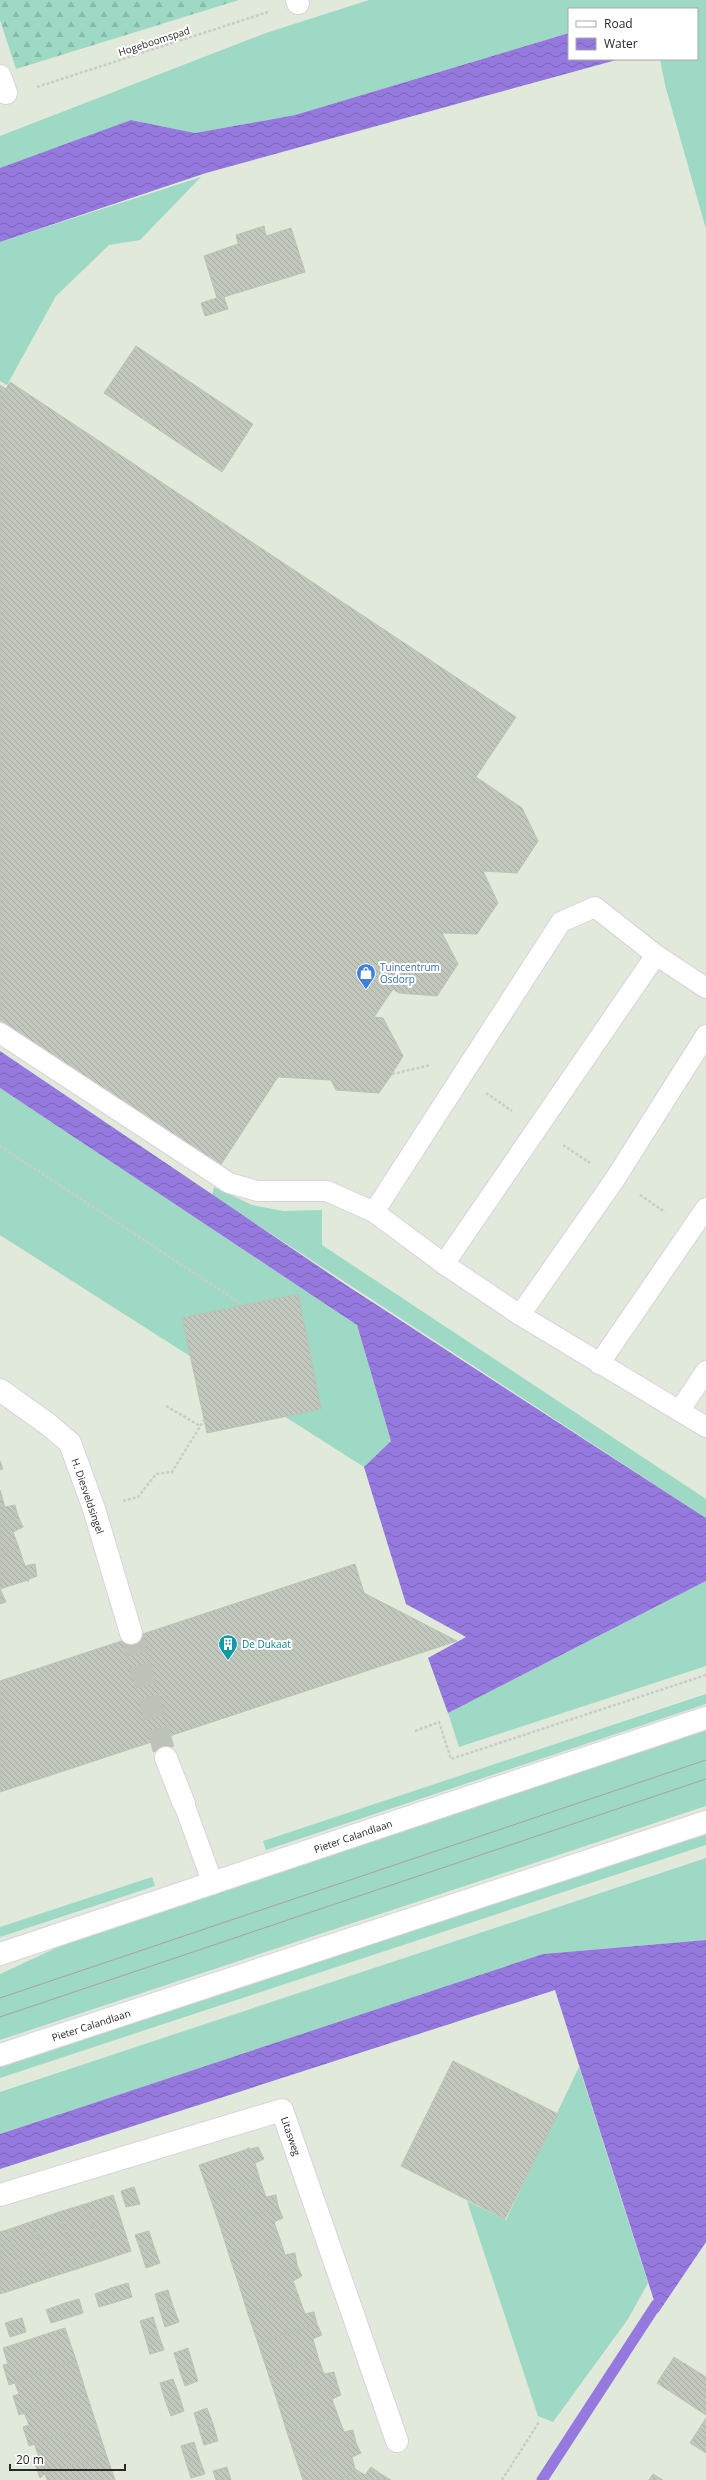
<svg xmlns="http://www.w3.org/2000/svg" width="706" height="2480" font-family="'Open Sans',sans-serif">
  <defs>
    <pattern id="forest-firs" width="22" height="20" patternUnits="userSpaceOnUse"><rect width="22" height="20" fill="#9dd9c5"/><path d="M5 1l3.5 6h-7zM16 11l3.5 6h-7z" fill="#87baa9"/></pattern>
    <pattern id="water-waves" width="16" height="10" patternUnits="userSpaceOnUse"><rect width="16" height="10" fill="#9579df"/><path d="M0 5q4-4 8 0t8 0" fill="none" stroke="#7a63b5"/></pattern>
    <pattern id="building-back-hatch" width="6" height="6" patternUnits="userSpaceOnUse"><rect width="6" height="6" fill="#c1c7bd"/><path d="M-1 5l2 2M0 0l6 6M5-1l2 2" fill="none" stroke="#a6aba2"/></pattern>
  </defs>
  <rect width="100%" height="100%" fill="#e1e9db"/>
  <g fill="#9dd9c5">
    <path d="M369,0H706V229L665,85L660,59H697V9H569V33L295,115L195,133L131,120L0,170V136L266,33Z"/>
    <path d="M201,177L140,240L109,245L56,296L7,385L0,381V242Z"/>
    <path d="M0,1088L357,1325L391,1441L364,1467L0,1235Z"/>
    <path d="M214,1187L252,1205L283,1211L322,1210V1245L706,1499V1518L212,1195Z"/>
    <path d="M706,1581V1666L459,1747L448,1713Z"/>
    <path d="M706,1694V1704L266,1850L263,1841Z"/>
    <path d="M706,1730V1806L0,2040V1974L82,1936Z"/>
    <path d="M706,1834V1845L0,2078V2067Z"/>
    <path d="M706,1858V1940L543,1954L0,2134V2092Z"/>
    <path d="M152,1877L155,1886L0,1937V1927Z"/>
    <path d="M579,2067L648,2283L628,2319L553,2422L538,2416L467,2201L506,2220Z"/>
  </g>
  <path fill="url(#forest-firs)" d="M0,0H239L16,69L0,20Z"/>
  <g fill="url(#water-waves)">
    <path d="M569,33V59H620L206,173L0,242V168L131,120L195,133L295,115Z"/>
    <path d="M0,1051L349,1287L706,1518V1581L448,1713L428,1658L466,1637L406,1604L364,1467L391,1441L357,1325L0,1088Z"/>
    <path d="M706,1940V2242L658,2313L555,1990L0,2169V2134L543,1954Z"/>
  </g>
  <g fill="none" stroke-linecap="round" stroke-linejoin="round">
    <path stroke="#9579df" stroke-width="11" d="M542,2480L656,2305"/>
  </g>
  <g fill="url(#building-back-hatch)" stroke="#bac3b5">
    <path d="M264,226L266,236L291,228L305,272L224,297L228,309L205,316L201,303L217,298L204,256L238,244L236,235Z"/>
    <path d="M136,346L253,424L222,472L104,393Z"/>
    <path d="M10,382L516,717L476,777L522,808L538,841L517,873L483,871L498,903L477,934L442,933L458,964L437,996L399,993L393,989L374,1017L383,1018L403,1056L392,1074L379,1093L336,1090L331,1080L278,1077L220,1166L0,1020V385L6,389Z"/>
    <path d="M298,1294L321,1409L207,1433L182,1318Z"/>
    <path d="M0,1461L3,1469L0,1470Z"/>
    <path d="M0,1490L5,1507L15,1505L18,1516L0,1522Z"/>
    <path d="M18,1516L23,1527L13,1532L19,1548L0,1555V1522Z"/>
    <path d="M19,1548L25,1566L35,1564L37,1576L29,1579L28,1582V1580L0,1589L6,1602L0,1604V1555Z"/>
    <path d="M355,1564L364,1593L457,1641L0,1792V1681Z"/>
    <path d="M453,2061L558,2114L505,2219L401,2166Z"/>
    <path d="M248,2147L250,2149L258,2147L264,2159L255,2163L260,2180L210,2197L199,2165L248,2149Z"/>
    <path d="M260,2180L266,2197L276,2195L278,2206L220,2226L210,2197Z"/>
    <path d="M134,2187L140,2204L126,2207L121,2191Z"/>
    <path d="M113,2195L131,2251L104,2260L85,2204Z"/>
    <path d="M85,2204L104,2260L77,2269L59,2212Z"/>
    <path d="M278,2206L283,2218L274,2222L280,2239L229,2255L220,2226Z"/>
    <path d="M59,2212L77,2269L51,2277L33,2221Z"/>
    <path d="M33,2221L51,2277L25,2286L7,2230Z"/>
    <path d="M7,2230L25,2286L0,2294V2232Z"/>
    <path d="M149,2231L154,2247L141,2252L135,2235Z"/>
    <path d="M280,2239L285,2255L295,2253L297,2265L239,2285L229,2255Z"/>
    <path d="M154,2247L160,2263L146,2268L141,2252Z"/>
    <path d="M297,2265L302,2276L293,2281L299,2297L248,2314L239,2285Z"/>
    <path d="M128,2283L132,2297L116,2302L111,2288Z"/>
    <path d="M111,2288L116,2302L99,2307L95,2294Z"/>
    <path d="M168,2290L173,2306L160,2311L155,2294Z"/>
    <path d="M299,2297L305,2314L314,2312L317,2324L258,2343L248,2314Z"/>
    <path d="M79,2299L83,2313L67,2318L62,2304Z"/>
    <path d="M62,2304L67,2318L51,2323L46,2310Z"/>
    <path d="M173,2306L179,2322L165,2327L160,2311Z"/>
    <path d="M153,2317L158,2333L145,2337L140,2321Z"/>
    <path d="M22,2318L26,2332L10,2337L5,2323Z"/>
    <path d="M317,2324L322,2335L313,2339L318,2357L268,2373L258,2343Z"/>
    <path d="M65,2328L76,2360L14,2381L15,2383L9,2385L3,2365L8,2364L3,2348Z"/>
    <path d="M158,2333L164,2350L150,2354L145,2337Z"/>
    <path d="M188,2348L193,2365L179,2369L174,2353Z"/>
    <path d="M318,2357L324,2374L334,2372L337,2383L278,2403L268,2373Z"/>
    <path d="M674,2357L706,2377V2415L657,2383Z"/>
    <path d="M76,2360L86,2392L19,2415L13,2396L19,2394L14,2381Z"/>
    <path d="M193,2365L198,2381L185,2386L179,2369Z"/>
    <path d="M173,2379L179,2395L165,2400L160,2383Z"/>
    <path d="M337,2383L341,2395L332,2399L338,2416L287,2432L278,2403Z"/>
    <path d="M86,2392L96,2423L34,2443L35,2444L29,2446L23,2427L29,2425L24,2412Z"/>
    <path d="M179,2395L184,2411L171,2416L165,2400Z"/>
    <path d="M207,2408L213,2424L199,2429L194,2413Z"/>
    <path d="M338,2416L344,2432L353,2430L356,2443L297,2462L287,2432Z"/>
    <path d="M706,2418V2453L690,2443Z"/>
    <path d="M96,2423L106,2454L45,2474L40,2478L33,2458L39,2457L34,2443Z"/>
    <path d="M213,2424L218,2441L204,2445L199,2429Z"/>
    <path d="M194,2442L199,2458L186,2462L181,2446Z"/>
    <path d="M356,2443L361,2453L352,2457L355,2469L340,2480H303L297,2462Z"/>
    <path d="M106,2454L115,2480H47L45,2474Z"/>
    <path d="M199,2458L205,2474L191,2478L186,2462Z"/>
    <path d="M227,2467L231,2480H216L213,2471Z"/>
    <path d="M371,2467L381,2474L377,2480H340L355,2469L365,2475Z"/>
    <path d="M381,2474L391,2480H377Z"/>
    <path d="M653,2474L663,2480H649Z"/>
  </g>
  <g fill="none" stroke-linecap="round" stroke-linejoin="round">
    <path stroke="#bcc2b7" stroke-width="22" stroke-dasharray="22 11" stroke-linecap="butt" d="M131,1633L166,1758"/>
    <defs>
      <g id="service">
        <path d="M706,988L656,955L595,907L561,922L374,1212L444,1264L520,1315L706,1427"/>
        <path d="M0,1033L229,1183L257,1191H327L374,1212"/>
        <path d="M444,1264L656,955"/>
        <path d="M520,1315L615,1179L706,1035"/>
        <path d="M599,1364L706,1208"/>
        <path d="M680,1410L706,1371"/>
        <path d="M184,1804L213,1884"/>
      </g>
      <g id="minor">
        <path d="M297,0L298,3"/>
        <path d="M0,76L6,93"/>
        <path d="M0,1390L49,1425L70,1443L94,1509L131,1633"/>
        <path d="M166,1758L184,1804"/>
        <path d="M0,2195L282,2110L397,2441"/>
      </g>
      <g id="secondary">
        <path d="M0,1954L706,1718"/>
        <path d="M0,2055L706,1822"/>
      </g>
    </defs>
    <use href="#service" stroke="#dcd0df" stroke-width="22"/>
    <use href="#minor" stroke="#dcd0df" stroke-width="24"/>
    <use href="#secondary" stroke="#dcd0df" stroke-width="24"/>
    <g stroke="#cbcbcb" stroke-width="2.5" stroke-dasharray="3 2" stroke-linecap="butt">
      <path d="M37,87L268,12"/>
      <path d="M392,1074L431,1065"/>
      <path d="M486,1093L512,1111"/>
      <path d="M563,1145L590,1163"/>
      <path d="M0,1146L243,1305"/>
      <path d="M640,1195L665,1212"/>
      <path d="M166,1406L200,1426"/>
      <path d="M123,1501L138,1497L156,1474L172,1472L204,1420"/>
      <path d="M415,1731L439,1722L451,1759L706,1675"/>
      <path d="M502,2480L539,2422"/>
    </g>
    <use href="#service" stroke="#fff" stroke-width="20"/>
    <use href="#minor" stroke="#fff" stroke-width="22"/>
    <use href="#secondary" stroke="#fff" stroke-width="22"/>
    <g stroke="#ad9eb0" stroke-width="1">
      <path d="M0,1998L706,1760"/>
      <path d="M0,2017L706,1779"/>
    </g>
  </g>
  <defs>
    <symbol id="shop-pin" viewBox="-11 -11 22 30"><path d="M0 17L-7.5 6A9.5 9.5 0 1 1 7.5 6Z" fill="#3f7fe0" stroke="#fff"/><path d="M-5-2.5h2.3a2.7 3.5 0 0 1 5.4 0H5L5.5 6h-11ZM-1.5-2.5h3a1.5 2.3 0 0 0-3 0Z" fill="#fff"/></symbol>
    <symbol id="building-pin" viewBox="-11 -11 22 30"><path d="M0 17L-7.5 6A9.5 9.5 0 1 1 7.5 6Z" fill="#0f9aa8" stroke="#fff"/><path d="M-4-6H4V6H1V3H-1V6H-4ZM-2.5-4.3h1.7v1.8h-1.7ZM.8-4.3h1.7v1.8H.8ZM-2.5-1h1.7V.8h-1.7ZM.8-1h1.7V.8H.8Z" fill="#fff"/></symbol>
  </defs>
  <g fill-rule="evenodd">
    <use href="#shop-pin" x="355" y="962" width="22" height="30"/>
    <use href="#building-pin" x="217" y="1633" width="22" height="30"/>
  </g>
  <g text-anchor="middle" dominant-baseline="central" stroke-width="4" stroke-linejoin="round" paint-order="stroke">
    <g font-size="10" fill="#282828" stroke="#fff">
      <text transform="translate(154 41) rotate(-18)">Hogeboomspad</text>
      <text transform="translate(88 1496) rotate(71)">H. Diesveldsingel</text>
      <text transform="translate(353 1836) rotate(-19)">Pieter Calandlaan</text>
      <text transform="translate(91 2025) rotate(-18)">Pieter Calandlaan</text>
      <text transform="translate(291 2136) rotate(71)">Litasweg</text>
    </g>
    <g font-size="10" fill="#366cbe" stroke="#fff" text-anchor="start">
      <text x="380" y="967">Tuincentrum<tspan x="380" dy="12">Osdorp</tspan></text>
    </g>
    <g font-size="10" fill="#0d838f" stroke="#fff" text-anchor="start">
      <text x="242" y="1644">De Dukaat</text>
    </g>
  </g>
  <rect x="568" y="8" width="130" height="52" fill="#ffffff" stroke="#a9a9a9"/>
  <rect x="576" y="21" width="20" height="6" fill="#ffffff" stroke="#a9a9a9"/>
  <text x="604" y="28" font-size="12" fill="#282828">Road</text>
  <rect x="576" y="38" width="20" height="12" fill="url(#water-waves)" stroke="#a9a9a9"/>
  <text x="604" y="48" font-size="12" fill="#282828">Water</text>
  <path d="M10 2464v6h115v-6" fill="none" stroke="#282828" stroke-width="2"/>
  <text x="16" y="2464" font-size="12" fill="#282828" stroke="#ffffff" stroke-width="3" paint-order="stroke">20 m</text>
</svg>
